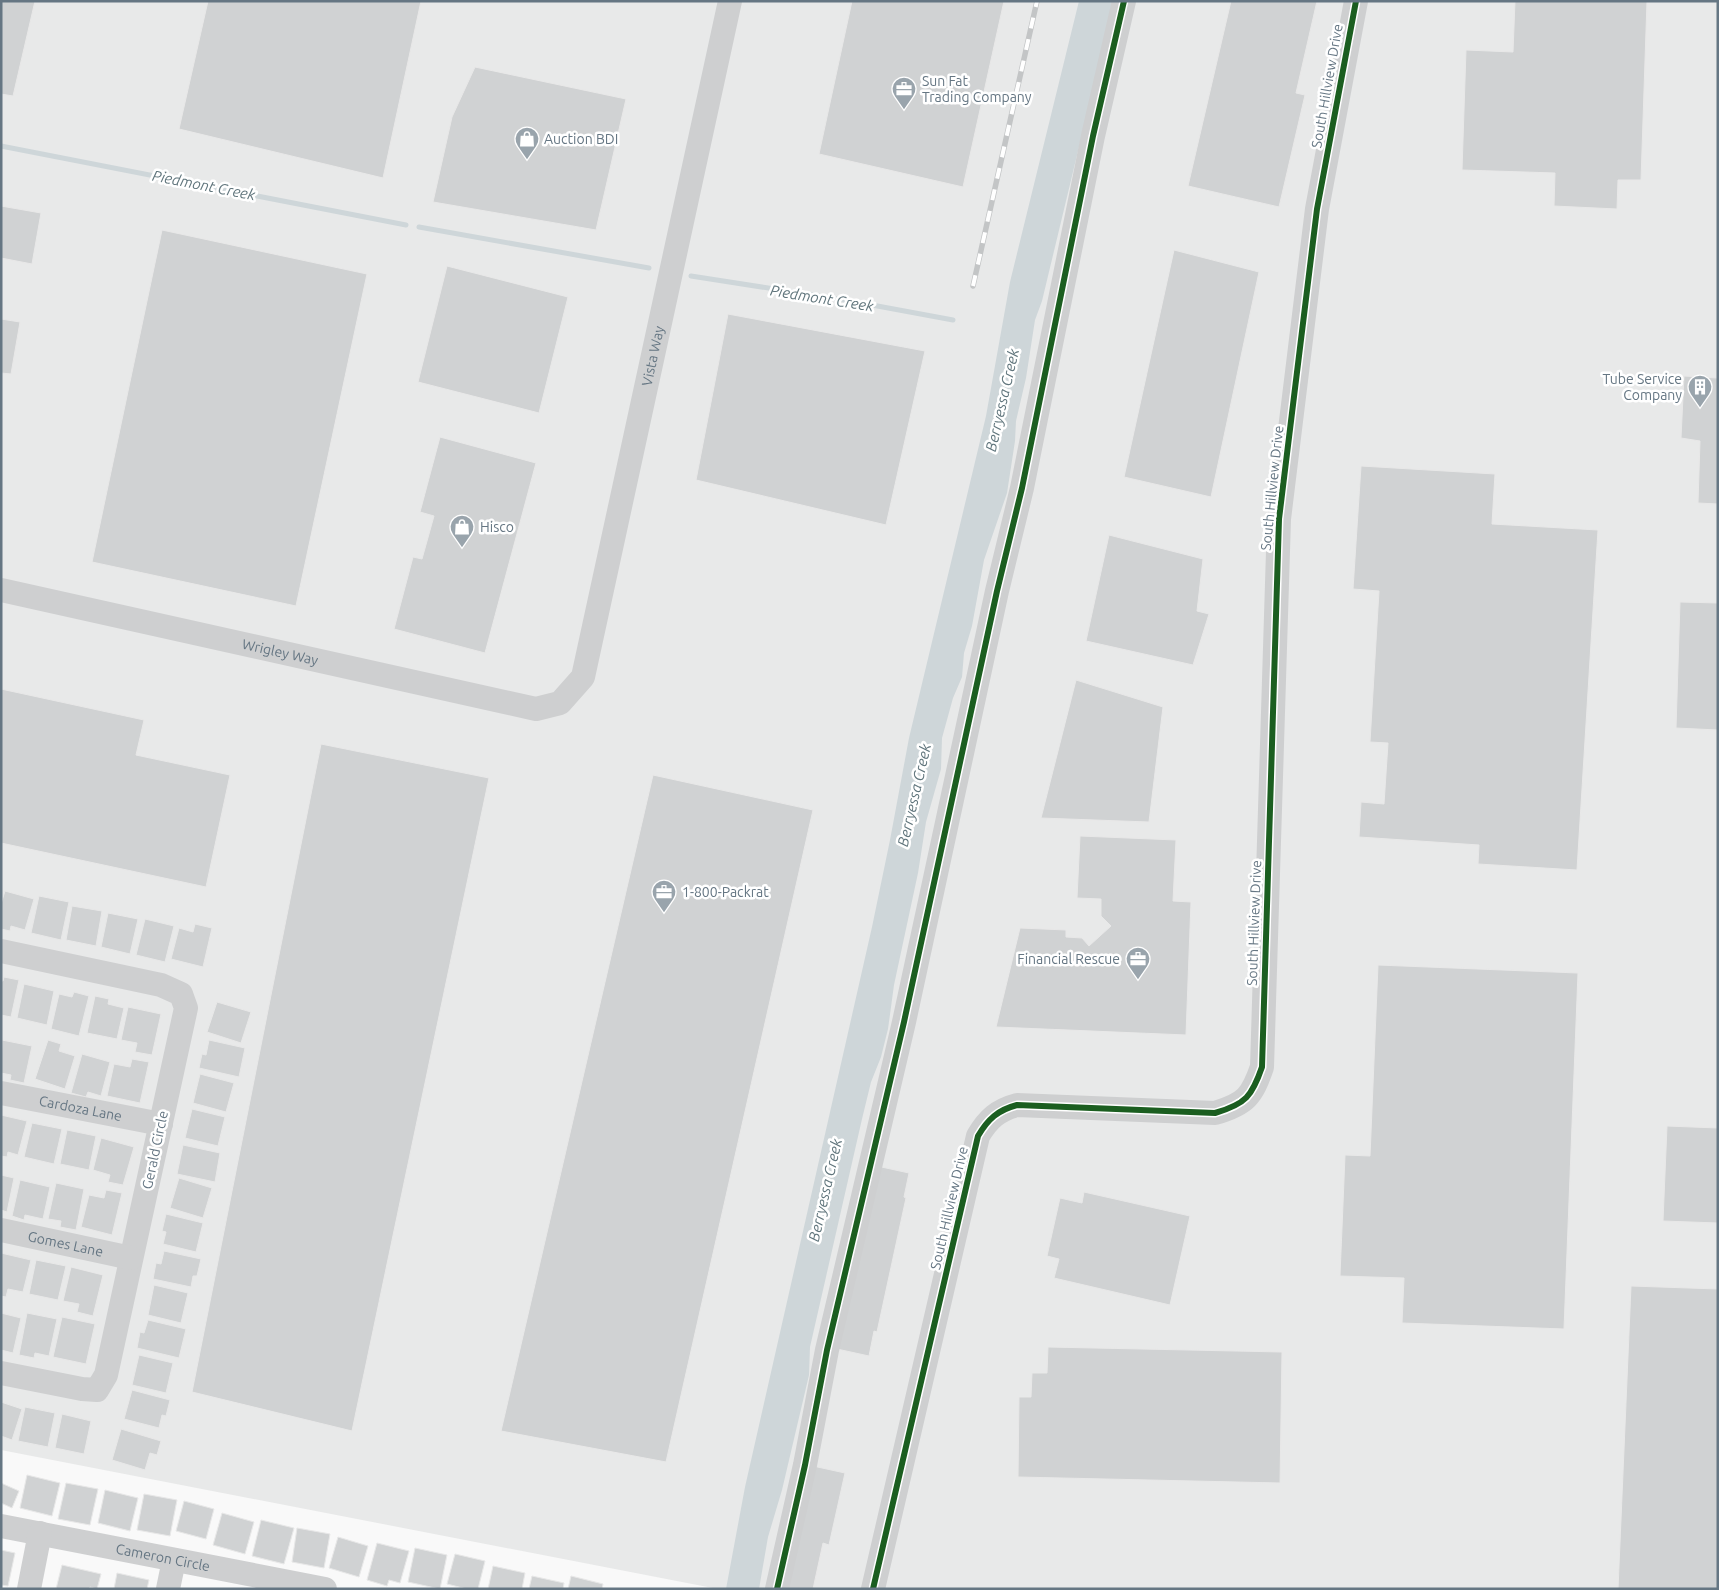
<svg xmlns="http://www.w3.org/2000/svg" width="1719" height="1590" font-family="Ubuntu,sans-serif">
  <rect width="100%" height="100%" fill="#f9f9f9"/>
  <path fill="#e8e9e9" d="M1,1H1718V1589H718L1,1450Z"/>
  <path fill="#ced6d9" d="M1079,1H1114L1042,301L1035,320L1026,378L1016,421L1015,441L1007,493L984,560L972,626L964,653L962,677L953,698L942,738L941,769L926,822L918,873L894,985L888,1029L881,1057L871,1082L862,1119L810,1347L809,1375L782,1490L768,1537L759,1589H726L745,1487L872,927L890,840L909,738L986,416L1010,282Z"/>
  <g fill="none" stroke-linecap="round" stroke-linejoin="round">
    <g stroke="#ced6d9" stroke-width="5">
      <path d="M1,146L406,225"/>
      <path d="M419,227L649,268"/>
      <path d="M691,276L845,300L953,320"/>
    </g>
  </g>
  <g fill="#d0d2d3" stroke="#e8e8e8">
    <path d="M1,1H35L13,96L1,94Z"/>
    <path d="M208,1H421L383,178L179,129Z"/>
    <path d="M852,1H1004L963,187L819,154Z"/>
    <path d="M1231,1H1317L1296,93L1305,95L1279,207L1188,186Z"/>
    <path d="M1515,1H1647L1641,180H1618L1617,209L1554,206L1555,173L1462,170L1466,50L1513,52Z"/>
    <path d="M475,67L626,99L596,230L433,202L452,117Z"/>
    <path d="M1,206L41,213L32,264L1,258Z"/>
    <path d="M162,230L367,274L296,606L92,562Z"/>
    <path d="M1174,250L1259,272L1211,497L1124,477Z"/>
    <path d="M447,266L568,297L539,413L418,382Z"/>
    <path d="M728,314L925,351L886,525L696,480Z"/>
    <path d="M1,319L20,322L11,374L1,373Z"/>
    <path d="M1718,346V504L1698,503L1700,441L1681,438L1684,376L1717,378Z"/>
    <path d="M440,437L536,463L485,653L394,629L413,557L422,559L434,516L420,512Z"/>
    <path d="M1361,466L1495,474L1492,524L1598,530L1577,870L1478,864L1479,845L1359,837L1361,802L1384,804L1388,743L1370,742L1379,591L1353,589Z"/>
    <path d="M1109,535L1203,559L1197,611L1209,614L1193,665L1086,641Z"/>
    <path d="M1680,602L1718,603V730L1676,728Z"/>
    <path d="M1076,680L1163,707L1149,822L1041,818Z"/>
    <path d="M1,689L144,720L136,755L230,775L206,887L1,843Z"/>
    <path d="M321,744L489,778L352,1431L192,1392Z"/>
    <path d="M653,775L813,810L666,1462L501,1431Z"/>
    <path d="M1080,836L1176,840L1173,901L1191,902L1186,1035L996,1027L1020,928L1066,930V937L1082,938L1089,946L1111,926L1101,916V899L1077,898Z"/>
    <path d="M5,891L34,899L25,930L11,926L10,931L1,929V904Z"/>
    <path d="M39,896L69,902L61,940L31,933Z"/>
    <path d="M72,906L102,911L96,946L66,940Z"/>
    <path d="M108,913L138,919L130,954L101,947Z"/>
    <path d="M145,919L174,926L165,962L136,955Z"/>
    <path d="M195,924L212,928L203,967L171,959L179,928L193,932Z"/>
    <path d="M1378,965L1578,973L1564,1329L1402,1323L1404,1278L1340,1276L1345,1155L1370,1156Z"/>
    <path d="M4,977L19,980L11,1017L1,1015V981H3Z"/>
    <path d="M24,984L54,991L47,1025L17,1018Z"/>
    <path d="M74,992L89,996L79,1036L51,1029L59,994L72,997Z"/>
    <path d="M95,996L109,999L108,1004L124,1008L117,1039L87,1033Z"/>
    <path d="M217,1002L251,1012L241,1043L207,1032Z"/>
    <path d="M128,1007L161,1014L152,1055L135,1052L137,1043L121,1040Z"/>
    <path d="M2,1040L32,1046L24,1083L10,1080L11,1075L1,1073Z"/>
    <path d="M48,1040L61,1044L59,1051L75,1056L65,1089L35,1079Z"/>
    <path d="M209,1040L245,1048L239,1077L199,1068L202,1054L206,1055Z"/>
    <path d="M82,1054L110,1062L101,1096L88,1092L86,1097L71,1093Z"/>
    <path d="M132,1059L149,1062L140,1103L107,1096L114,1064L130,1067Z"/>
    <path d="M200,1074L234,1083L226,1112L193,1103Z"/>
    <path d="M192,1109L225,1117L218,1146L185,1138Z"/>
    <path d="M1,1115L27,1121L18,1155L8,1152L7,1157L1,1156Z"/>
    <path d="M32,1123L62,1129L54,1164L24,1157Z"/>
    <path d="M1667,1126L1718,1128V1223L1663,1221Z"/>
    <path d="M67,1130L96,1136L89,1170L60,1164Z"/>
    <path d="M101,1138L134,1147L123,1185L108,1182L110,1175L93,1170Z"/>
    <path d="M183,1145L220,1153L215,1182L177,1174Z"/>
    <path d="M877,1166L909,1173L904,1197L906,1198L877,1332L874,1331L869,1356L837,1349Z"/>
    <path d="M1,1175L14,1178L7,1212L1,1210Z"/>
    <path d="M179,1178L212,1188L203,1218L170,1208Z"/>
    <path d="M20,1180L50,1187L43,1219L25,1215L24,1220L12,1216Z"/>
    <path d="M56,1183L84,1189L76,1230L60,1227L61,1221L48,1219Z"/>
    <path d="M106,1190L122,1193L112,1235L81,1227L89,1195L104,1198Z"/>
    <path d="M1084,1192L1190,1216L1170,1305L1054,1278L1059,1259L1047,1256L1060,1198L1082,1203Z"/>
    <path d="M166,1214L203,1223L196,1252L163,1244L166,1232L162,1231Z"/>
    <path d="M164,1251L201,1259L197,1276H193L191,1287L153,1279L156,1263L161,1264Z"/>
    <path d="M1,1253L31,1260L23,1292L8,1289L6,1297L1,1296Z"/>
    <path d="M36,1260L66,1266L58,1300L29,1294Z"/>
    <path d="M71,1267L103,1275L93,1316L77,1312L79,1304L63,1301Z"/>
    <path d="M154,1285L188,1293L181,1323L148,1315Z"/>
    <path d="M1631,1286L1718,1289V1589H1618Z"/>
    <path d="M1,1313L21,1318L13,1353L1,1350Z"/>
    <path d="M27,1313L57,1319L49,1356L35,1353L34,1358L19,1355Z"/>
    <path d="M62,1317L95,1324L86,1364L53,1357Z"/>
    <path d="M148,1320L186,1329L179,1358L137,1348L140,1332L144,1333Z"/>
    <path d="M1048,1347L1282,1352L1280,1483L1018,1477L1019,1397H1031L1032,1373H1047Z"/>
    <path d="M139,1355L173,1363L166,1393L132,1385Z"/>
    <path d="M132,1390L170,1400L166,1416L162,1415L159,1428L124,1419Z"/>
    <path d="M1,1402L22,1409L12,1440L1,1436Z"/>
    <path d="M25,1407L55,1413L48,1447L18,1441Z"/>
    <path d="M62,1414L91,1421L84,1454L55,1448Z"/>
    <path d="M121,1429L161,1441L157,1455L150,1453L145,1470L112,1460Z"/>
    <path d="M813,1466L845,1473L829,1545L823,1543L813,1589H785Z"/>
    <path d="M27,1475L60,1483L52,1516L20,1508Z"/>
    <path d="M1,1483L19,1491L12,1508L1,1503Z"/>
    <path d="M66,1483L98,1489L90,1525L58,1519Z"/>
    <path d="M105,1490L138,1498L130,1531L98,1523Z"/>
    <path d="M144,1494L177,1500L170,1536L137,1530Z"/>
    <path d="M184,1501L214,1509L206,1539L176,1531Z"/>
    <path d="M222,1513L254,1522L245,1554L213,1545Z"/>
    <path d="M261,1520L294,1528L284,1564L252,1556Z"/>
    <path d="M297,1528L330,1534L324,1568L292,1562Z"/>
    <path d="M338,1537L368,1546L359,1577L329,1568Z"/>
    <path d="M377,1543L409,1551L400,1583L389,1580L387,1586L367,1580Z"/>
    <path d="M415,1548L447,1555L440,1589L408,1582Z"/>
    <path d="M1,1550L15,1553L8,1586L1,1585Z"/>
    <path d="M455,1554L485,1561L478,1589H467L447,1584Z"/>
    <path d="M62,1565L101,1574L97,1589L90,1587L89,1589H56Z"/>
    <path d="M493,1566L525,1573L522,1589H488Z"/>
    <path d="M117,1573L149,1580L147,1589H114Z"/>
    <path d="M532,1576L564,1583L563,1589H529Z"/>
    <path d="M571,1576L603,1584L602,1589H568Z"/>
  </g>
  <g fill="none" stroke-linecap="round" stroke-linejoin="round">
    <g stroke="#cecfd0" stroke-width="24">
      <path id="s1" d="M1,590L536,709L560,703L583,677L730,1"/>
      <path d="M1,951L161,985L181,994L186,1008L106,1375L97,1390L82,1389L1,1373"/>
      <path id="s2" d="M1,1093L161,1124"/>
      <path id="s3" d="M1,1230L131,1258"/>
      <path id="s4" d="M1,1526L325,1589"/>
      <path d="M29,1589L40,1533"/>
      <path d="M168,1589L174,1560"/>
      <path d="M777,1589L805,1465L827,1350L904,1022L997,591L1022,488L1093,136L1124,1"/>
      <path d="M873,1589L978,1136C988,1119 998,1110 1017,1105L1215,1113C1246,1104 1252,1096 1262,1067L1279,519L1317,209L1356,1"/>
    </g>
    <defs>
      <path id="rail" d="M973,286L1037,1"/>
    </defs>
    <use href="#rail" stroke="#c3c5c6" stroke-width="5.5"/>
    <use href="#rail" stroke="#fff" stroke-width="4" stroke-dasharray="11" stroke-linecap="butt"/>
    <defs>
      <g id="cycleway">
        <path d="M777,1589L805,1465L827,1350L904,1022L997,591L1022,488L1093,136L1124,1"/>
        <path d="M873,1589L978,1136C988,1119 998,1110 1017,1105L1215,1113C1246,1104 1252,1096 1262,1067L1279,519L1317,209L1356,1"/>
      </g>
    </defs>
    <use href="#cycleway" stroke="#fff" stroke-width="9"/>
    <use href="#cycleway" stroke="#1b5e20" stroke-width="6"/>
  </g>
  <defs>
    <symbol id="office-pin" viewBox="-11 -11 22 30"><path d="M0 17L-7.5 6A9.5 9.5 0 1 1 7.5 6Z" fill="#99a4ac" stroke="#fff"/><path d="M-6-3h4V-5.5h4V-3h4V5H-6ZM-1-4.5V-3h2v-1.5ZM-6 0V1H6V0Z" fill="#fff"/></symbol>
    <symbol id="shop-pin" viewBox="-11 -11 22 30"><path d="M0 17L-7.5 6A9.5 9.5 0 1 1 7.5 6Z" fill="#99a4ac" stroke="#fff"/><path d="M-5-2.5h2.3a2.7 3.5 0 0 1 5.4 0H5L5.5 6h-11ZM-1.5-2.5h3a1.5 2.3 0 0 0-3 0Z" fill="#fff"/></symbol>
    <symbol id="building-pin" viewBox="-11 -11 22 30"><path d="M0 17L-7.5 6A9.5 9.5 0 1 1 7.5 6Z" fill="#99a4ac" stroke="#fff"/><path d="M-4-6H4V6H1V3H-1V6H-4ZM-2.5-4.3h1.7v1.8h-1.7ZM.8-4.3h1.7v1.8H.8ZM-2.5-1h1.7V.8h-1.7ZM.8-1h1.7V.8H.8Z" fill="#fff"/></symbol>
  </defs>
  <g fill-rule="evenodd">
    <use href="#office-pin" x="890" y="75" width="28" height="38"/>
    <use href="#shop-pin" x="513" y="125" width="28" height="38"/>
    <use href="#building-pin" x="1686" y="373" width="28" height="38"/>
    <use href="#shop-pin" x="448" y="513" width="28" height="38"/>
    <use href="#office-pin" x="650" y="878" width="28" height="38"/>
    <use href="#office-pin" x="1124" y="945" width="28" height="38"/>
  </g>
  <g text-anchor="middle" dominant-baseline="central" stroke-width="5" stroke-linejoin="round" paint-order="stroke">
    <g font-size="14" fill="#657683" stroke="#fff" text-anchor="start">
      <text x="922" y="81">Sun Fat<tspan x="922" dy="16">Trading Company</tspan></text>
      <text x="544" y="139">Auction BDI</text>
      <text x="1682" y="379" text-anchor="end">Tube Service<tspan x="1682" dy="16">Company</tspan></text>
      <text x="480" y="527">Hisco</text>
      <text x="682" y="892">1-800-Packrat</text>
      <text x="1120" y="959" text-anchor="end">Financial Rescue</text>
    </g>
    <g font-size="14" fill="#657683" stroke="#fff">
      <text transform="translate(1327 86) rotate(-80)">South Hillview Drive</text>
      <text stroke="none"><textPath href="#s1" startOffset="936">Vista Way</textPath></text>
      <text transform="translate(1272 488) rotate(-84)">South Hillview Drive</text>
      <text stroke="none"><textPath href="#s1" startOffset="286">Wrigley Way</textPath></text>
      <text transform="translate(1254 923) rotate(-88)">South Hillview Drive</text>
      <text stroke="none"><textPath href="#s2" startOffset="81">Cardoza Lane</textPath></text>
      <text transform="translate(155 1150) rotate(-78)">Gerald Circle</text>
      <text transform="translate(949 1208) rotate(-77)">South Hillview Drive</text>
      <text stroke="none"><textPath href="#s3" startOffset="66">Gomes Lane</textPath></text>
      <text stroke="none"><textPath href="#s4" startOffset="165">Cameron Circle</textPath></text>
    </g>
    <g font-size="15" font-style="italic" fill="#60757c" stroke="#fff">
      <text transform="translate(204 185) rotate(11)">Piedmont Creek</text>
      <text transform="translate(822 298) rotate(9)">Piedmont Creek</text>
      <text transform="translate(1002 400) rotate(-77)">Berryessa Creek</text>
      <text transform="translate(914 795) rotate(-77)">Berryessa Creek</text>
      <text transform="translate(825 1190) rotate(-77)">Berryessa Creek</text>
    </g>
  </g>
  <rect width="1719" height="1590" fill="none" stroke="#657683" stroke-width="5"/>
</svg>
